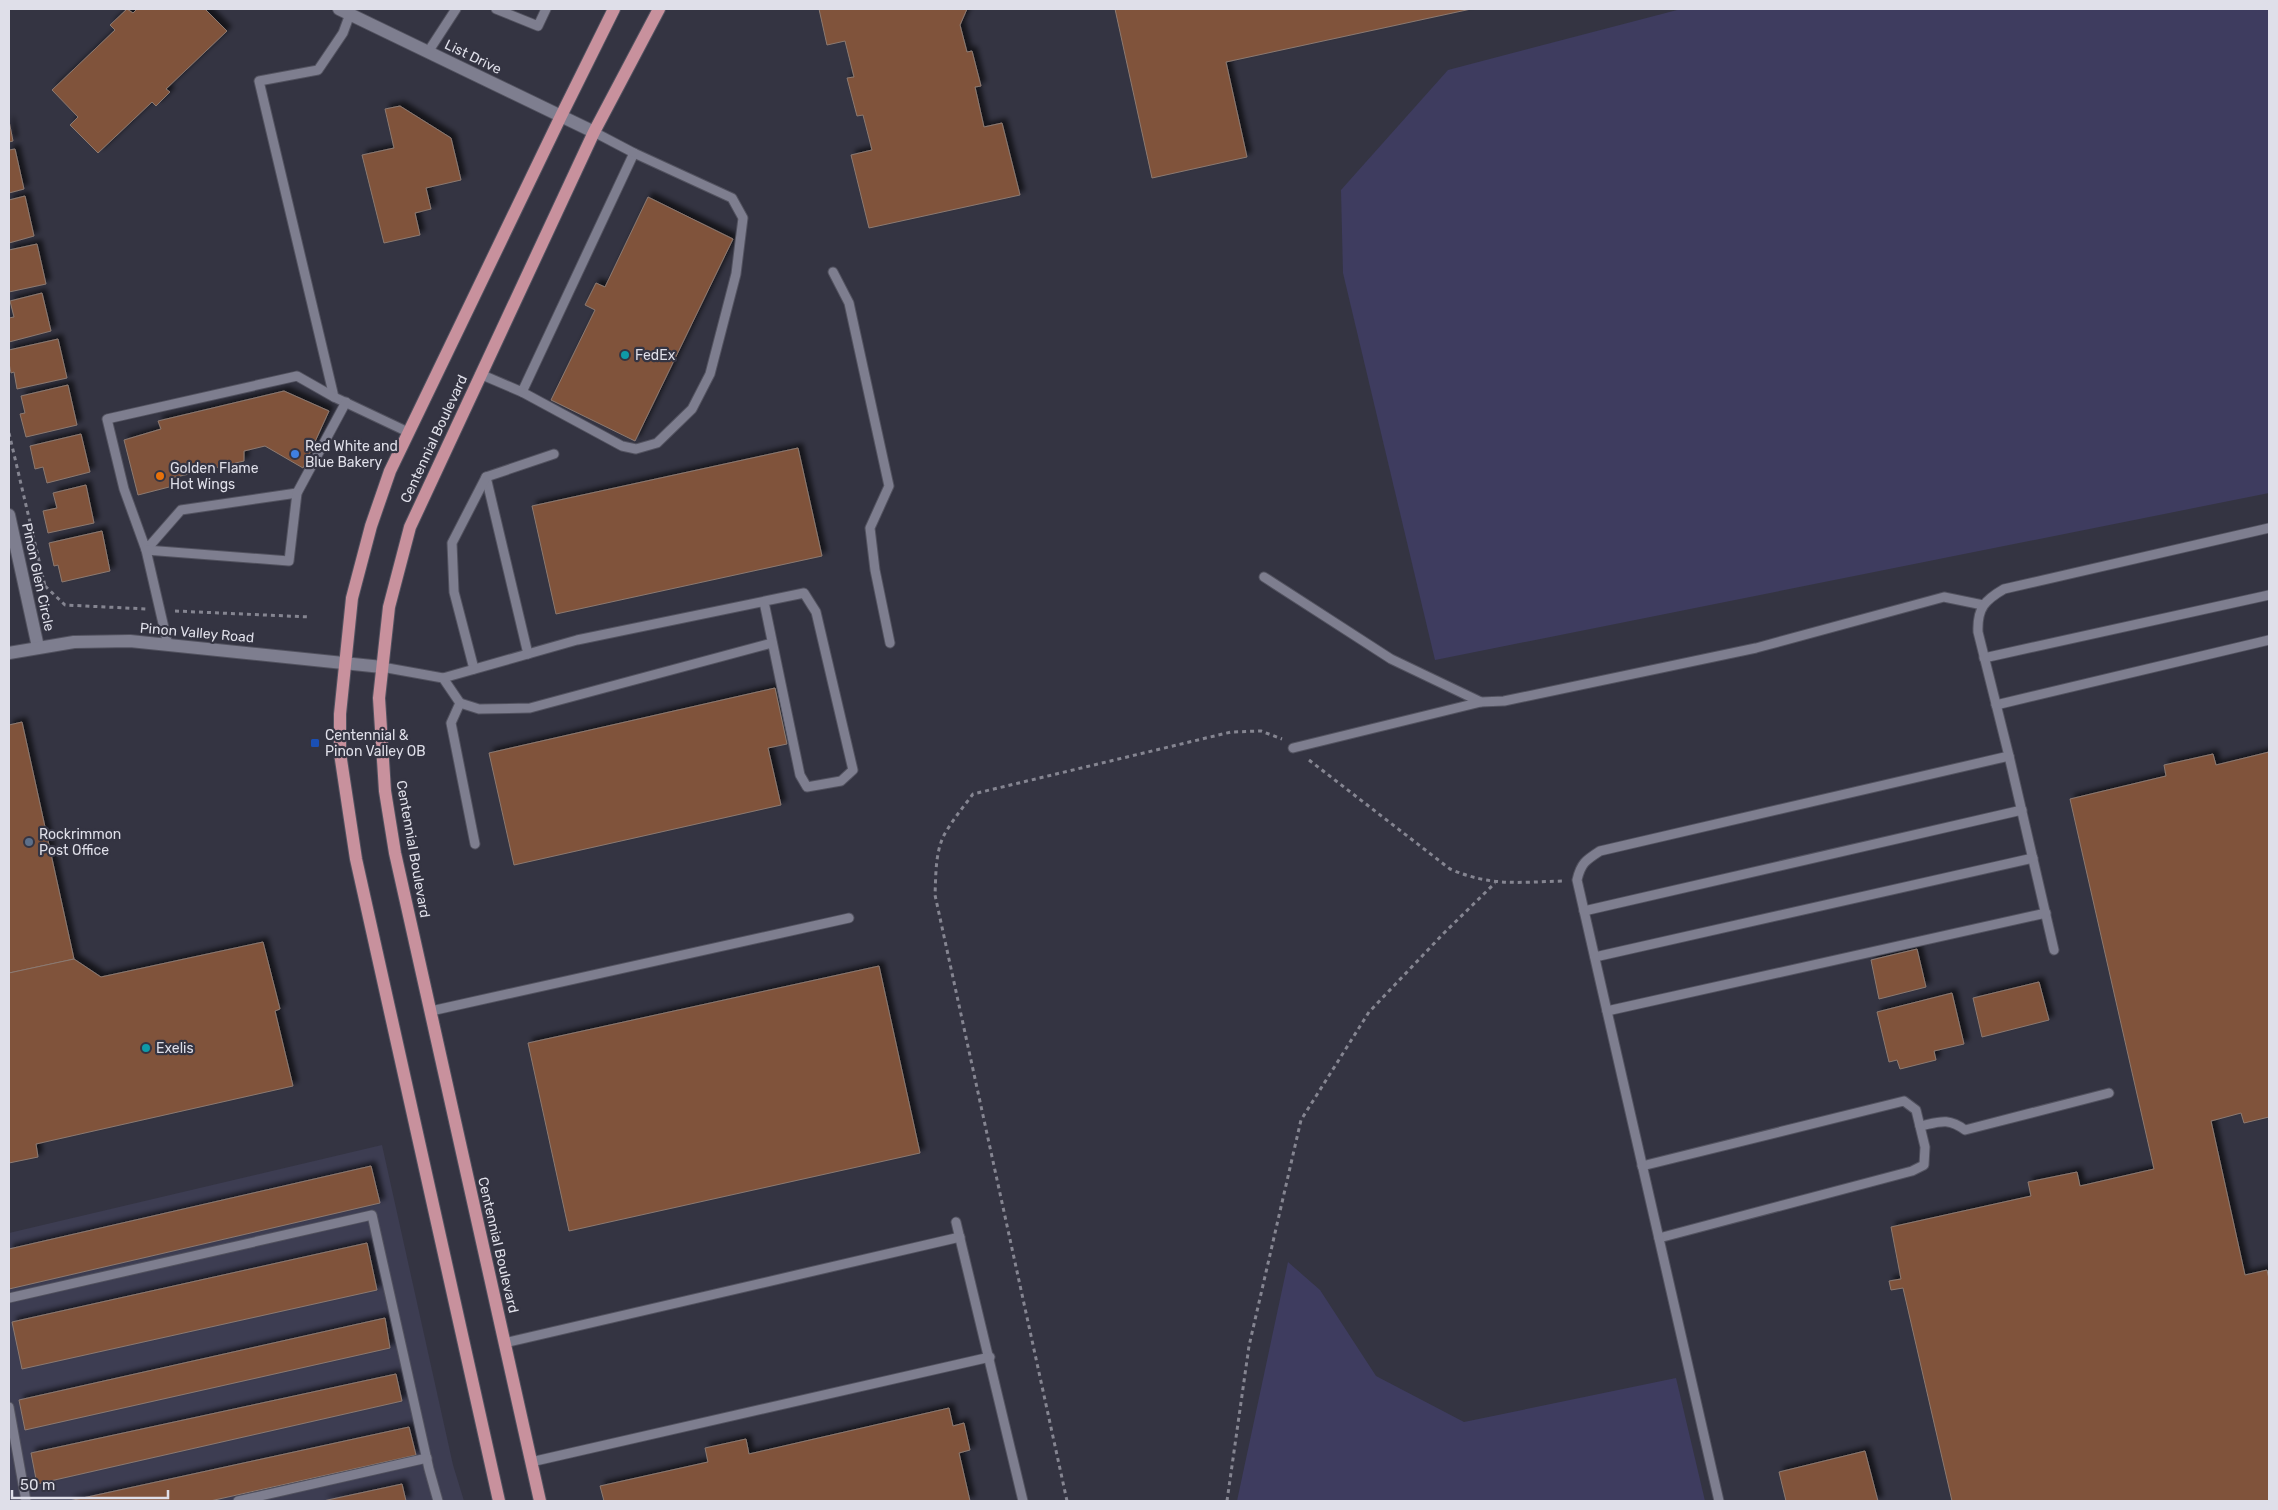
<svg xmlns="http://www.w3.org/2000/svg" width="2278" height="1510" font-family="Rubik,sans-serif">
  <defs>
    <filter id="shadow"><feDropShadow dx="4.5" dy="-4.5" stdDeviation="2.5" flood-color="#0009"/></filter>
  </defs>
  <rect width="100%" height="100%" fill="#343442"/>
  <path fill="#3d3d52" d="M382,1145L453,1465L464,1501H9V1233Z"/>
  <g fill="#3e3c5f">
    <path d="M1681,9H2269V493L1435,660L1343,273L1341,190L1448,70Z"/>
    <path d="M1288,1262L1320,1290L1376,1376L1464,1422L1676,1378L1705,1501H1237Z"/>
  </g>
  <g fill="#80523b" stroke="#8c7a71" filter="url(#shadow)">
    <path d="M127,9L133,13L137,9H205L227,31L166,89L170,92L156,106L152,102L98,153L70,125L78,117L52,90L115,30L110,25Z"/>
    <path d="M819,9H967L960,25L967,52L972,51L981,86L975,87L984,127L1002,123L1020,195L869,228L851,155L872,150L863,115L857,116L847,78L854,77L845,41L827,45Z"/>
    <path d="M1115,9H1471L1226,62L1247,157L1152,178Z"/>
    <path d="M400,106L451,138L461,180L426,188L431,209L415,213L420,235L384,243L362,155L394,148L385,109Z"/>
    <path d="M9,121L13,141L9,142Z"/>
    <path d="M15,149L24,189L9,193V150Z"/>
    <path d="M25,196L34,236L9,243V200Z"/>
    <path d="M648,197L733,239L635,441L551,400L595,310L585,305L596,283L605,287Z"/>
    <path d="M37,244L46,284L9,292V250Z"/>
    <path d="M42,293L51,331L9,342V318L14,317L10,301Z"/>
    <path d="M58,339L67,378L17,389L14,372L11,373L9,363V350Z"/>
    <path d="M68,385L77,425L26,437L20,414L25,413L21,396Z"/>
    <path d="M284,391L329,411L303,468L265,446L244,451V461L172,478L173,486L138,495L124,440L161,429L158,421Z"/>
    <path d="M81,434L90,472L47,483L43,467L35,469L30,446Z"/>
    <path d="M798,448L822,556L556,614L532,506Z"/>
    <path d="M86,485L94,523L48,533L43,511L57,508L53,493Z"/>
    <path d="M102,531L110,571L62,582L58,565L54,566L49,543Z"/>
    <path d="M775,688L787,744L768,748L781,805L514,865L489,753Z"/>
    <path d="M22,722L74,959L9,973V725Z"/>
    <path d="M2269,752V1117L2244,1123L2241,1113L2211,1121L2245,1275L2267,1270L2269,1279V1501H1952L1903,1288L1891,1290L1889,1281L1901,1279L1891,1227L2031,1196L2028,1182L2077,1172L2080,1186L2154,1169L2070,799L2166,776L2164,765L2213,754L2216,765Z"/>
    <path d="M263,942L280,1009L275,1011L293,1086L36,1144L38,1157L9,1163V973L74,959L101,977Z"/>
    <path d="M1917,949L1926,987L1879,999L1871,960Z"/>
    <path d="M879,966L920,1153L569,1231L528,1043Z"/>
    <path d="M2039,982L2049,1020L1982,1037L1973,998Z"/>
    <path d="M1952,993L1964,1044L1934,1051L1936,1060L1900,1069L1897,1060L1889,1062L1877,1012Z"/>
    <path d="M371,1166L380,1203L9,1289V1249Z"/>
    <path d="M367,1243L377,1290L22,1369L12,1322Z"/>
    <path d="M385,1318L390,1348L25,1430L19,1400Z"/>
    <path d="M396,1374L402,1401L37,1484L31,1453Z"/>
    <path d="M949,1408L953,1426L964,1423L970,1450L959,1453L970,1501H604L600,1486L708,1462L705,1448L746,1439L749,1454Z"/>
    <path d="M409,1427L416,1455L210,1501H69Z"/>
    <path d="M1865,1451L1878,1501H1786L1779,1472Z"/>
    <path d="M402,1484L406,1501H323Z"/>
  </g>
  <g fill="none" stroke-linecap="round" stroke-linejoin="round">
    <defs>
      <g id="lane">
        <path d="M496,9L538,26L546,9"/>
        <path d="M350,14L343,33L318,70L259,81L334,397L408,432"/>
        <path d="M428,52L456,9"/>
        <path d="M833,272L849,303L889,486L870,528L875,570L890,643"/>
        <path d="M480,374L522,392L634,153L594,132"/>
        <path d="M522,392L622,446L636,449L657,443L692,409L710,374L736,274L743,218L732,198L634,153"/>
        <path d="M486,477L528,654"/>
        <path d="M297,493L181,510L146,550L124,489L107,419L297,376L334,397"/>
        <path d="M1264,577L1391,659L1481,702L1504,701L1756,648L1944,597L1983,605"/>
        <path d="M168,645L146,550L289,561L297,493L346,402"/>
        <path d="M1984,658L2269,595"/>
        <path d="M382,667L443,678L460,703L451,723L475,844"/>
        <path d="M474,669L454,592L452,543L486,477L554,454"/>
        <path d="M443,678L577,640L804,593L816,612L853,770L841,781L807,787L800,775L764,602"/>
        <path d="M460,703L479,709L530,708L772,643"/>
        <path d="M1996,705L2269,640"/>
        <path d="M1293,748L1481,702"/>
        <path d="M2009,756L2054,950"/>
        <path d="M1584,911L2022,810"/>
        <path d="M1595,957L2033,858"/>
        <path d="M431,1011L849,918"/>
        <path d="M1607,1011L2046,913"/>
        <path d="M1920,1126C1939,1122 1948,1117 1965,1130L2109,1093"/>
        <path d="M1642,1166L1904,1101L1916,1110L1925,1147L1924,1165L1912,1171L1659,1238"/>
        <path d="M956,1222L1023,1501"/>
        <path d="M9,1298L372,1215L429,1469L438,1501"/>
        <path d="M504,1343L960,1237"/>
        <path d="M9,1407L26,1501"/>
        <path d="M531,1462L990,1357"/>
        <path d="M238,1501L427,1458"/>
        <path d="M1719,1501L1577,880C1581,863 1586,860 1600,851L2009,756L1978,632C1977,608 1985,600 2004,589L2269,528"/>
      </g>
      <g id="street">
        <path d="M339,9L594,132"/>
        <path d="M9,515L38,647"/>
        <path d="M9,653L74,642L130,641L382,667"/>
      </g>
      <g id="primary">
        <path d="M499,1501L356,859L340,753V714L352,598L371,526L390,471L561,116L614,9"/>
        <path d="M540,1501L395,853L385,791L379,698L389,607L410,527L594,132L659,9"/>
      </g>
    </defs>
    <use href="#lane" stroke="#52525f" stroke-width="11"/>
    <use href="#street" stroke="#52525f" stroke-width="14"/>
    <use href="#primary" stroke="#52525f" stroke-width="14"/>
    <g stroke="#858591" stroke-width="3" stroke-dasharray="4 4" stroke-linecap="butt">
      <path d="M9,433L45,586H44"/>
      <path d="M45,586L65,605L147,609"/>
      <path d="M175,611L310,617"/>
      <path d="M1309,760L1450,869C1492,887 1519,882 1563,881"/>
      <path d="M1067,1501L935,895C936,874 935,848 947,830C955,817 964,806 973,794L1231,732L1261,731L1282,739"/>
      <path d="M1227,1501L1249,1346L1301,1120L1369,1012L1444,933L1495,883"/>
    </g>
    <use href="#lane" stroke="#7e7e8f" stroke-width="9"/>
    <use href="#street" stroke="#7e7e8f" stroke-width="12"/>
    <use href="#primary" stroke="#c8919d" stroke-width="12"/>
  </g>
  <g fill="#0f9aa8" stroke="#343442" stroke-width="2">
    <circle cx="625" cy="355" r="5"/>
    <circle cx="146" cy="1048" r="5"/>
  </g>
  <circle fill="#3f7fe0" stroke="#343442" stroke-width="2" cx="295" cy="454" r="5"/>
  <circle fill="#e8710a" stroke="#343442" stroke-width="2" cx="160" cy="476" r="5"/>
  <rect fill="#1a4fb4" stroke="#343442" stroke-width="2" x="310" y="738" width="10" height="10" rx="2.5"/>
  <circle fill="#5c6f8a" stroke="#343442" stroke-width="2" cx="29" cy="842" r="5"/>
  <g text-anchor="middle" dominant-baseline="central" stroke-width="4.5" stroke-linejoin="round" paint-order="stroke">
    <g font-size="14" fill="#dfdfe9" stroke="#343442">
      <text transform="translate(473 57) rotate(26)">List Drive</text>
      <text transform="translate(434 439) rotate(-65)">Centennial Boulevard</text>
      <text transform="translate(38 577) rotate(78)">Pinon Glen Circle</text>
      <text transform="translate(197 633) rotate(5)">Pinon Valley Road</text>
      <text transform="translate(413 849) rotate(80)">Centennial Boulevard</text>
      <text transform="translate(498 1245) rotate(77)">Centennial Boulevard</text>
    </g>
    <g font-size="14" fill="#dfdfe9" stroke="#343442" text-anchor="start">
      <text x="635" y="355">FedEx</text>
      <text x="305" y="446">Red White and<tspan x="305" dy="16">Blue Bakery</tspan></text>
      <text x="170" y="468">Golden Flame<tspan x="170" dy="16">Hot Wings</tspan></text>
      <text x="325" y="735">Centennial &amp;<tspan x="325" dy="16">Pinon Valley OB</tspan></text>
      <text x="39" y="834">Rockrimmon<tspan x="39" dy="16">Post Office</tspan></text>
      <text x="156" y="1048">Exelis</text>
    </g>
  </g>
  <rect width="2278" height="1510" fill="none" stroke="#dfdfe9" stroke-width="20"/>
  <path d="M12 1490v8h156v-8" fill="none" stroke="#dfdfe9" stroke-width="2.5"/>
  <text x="20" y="1490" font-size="15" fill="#dfdfe9" stroke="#343442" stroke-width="4" paint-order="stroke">50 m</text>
</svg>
